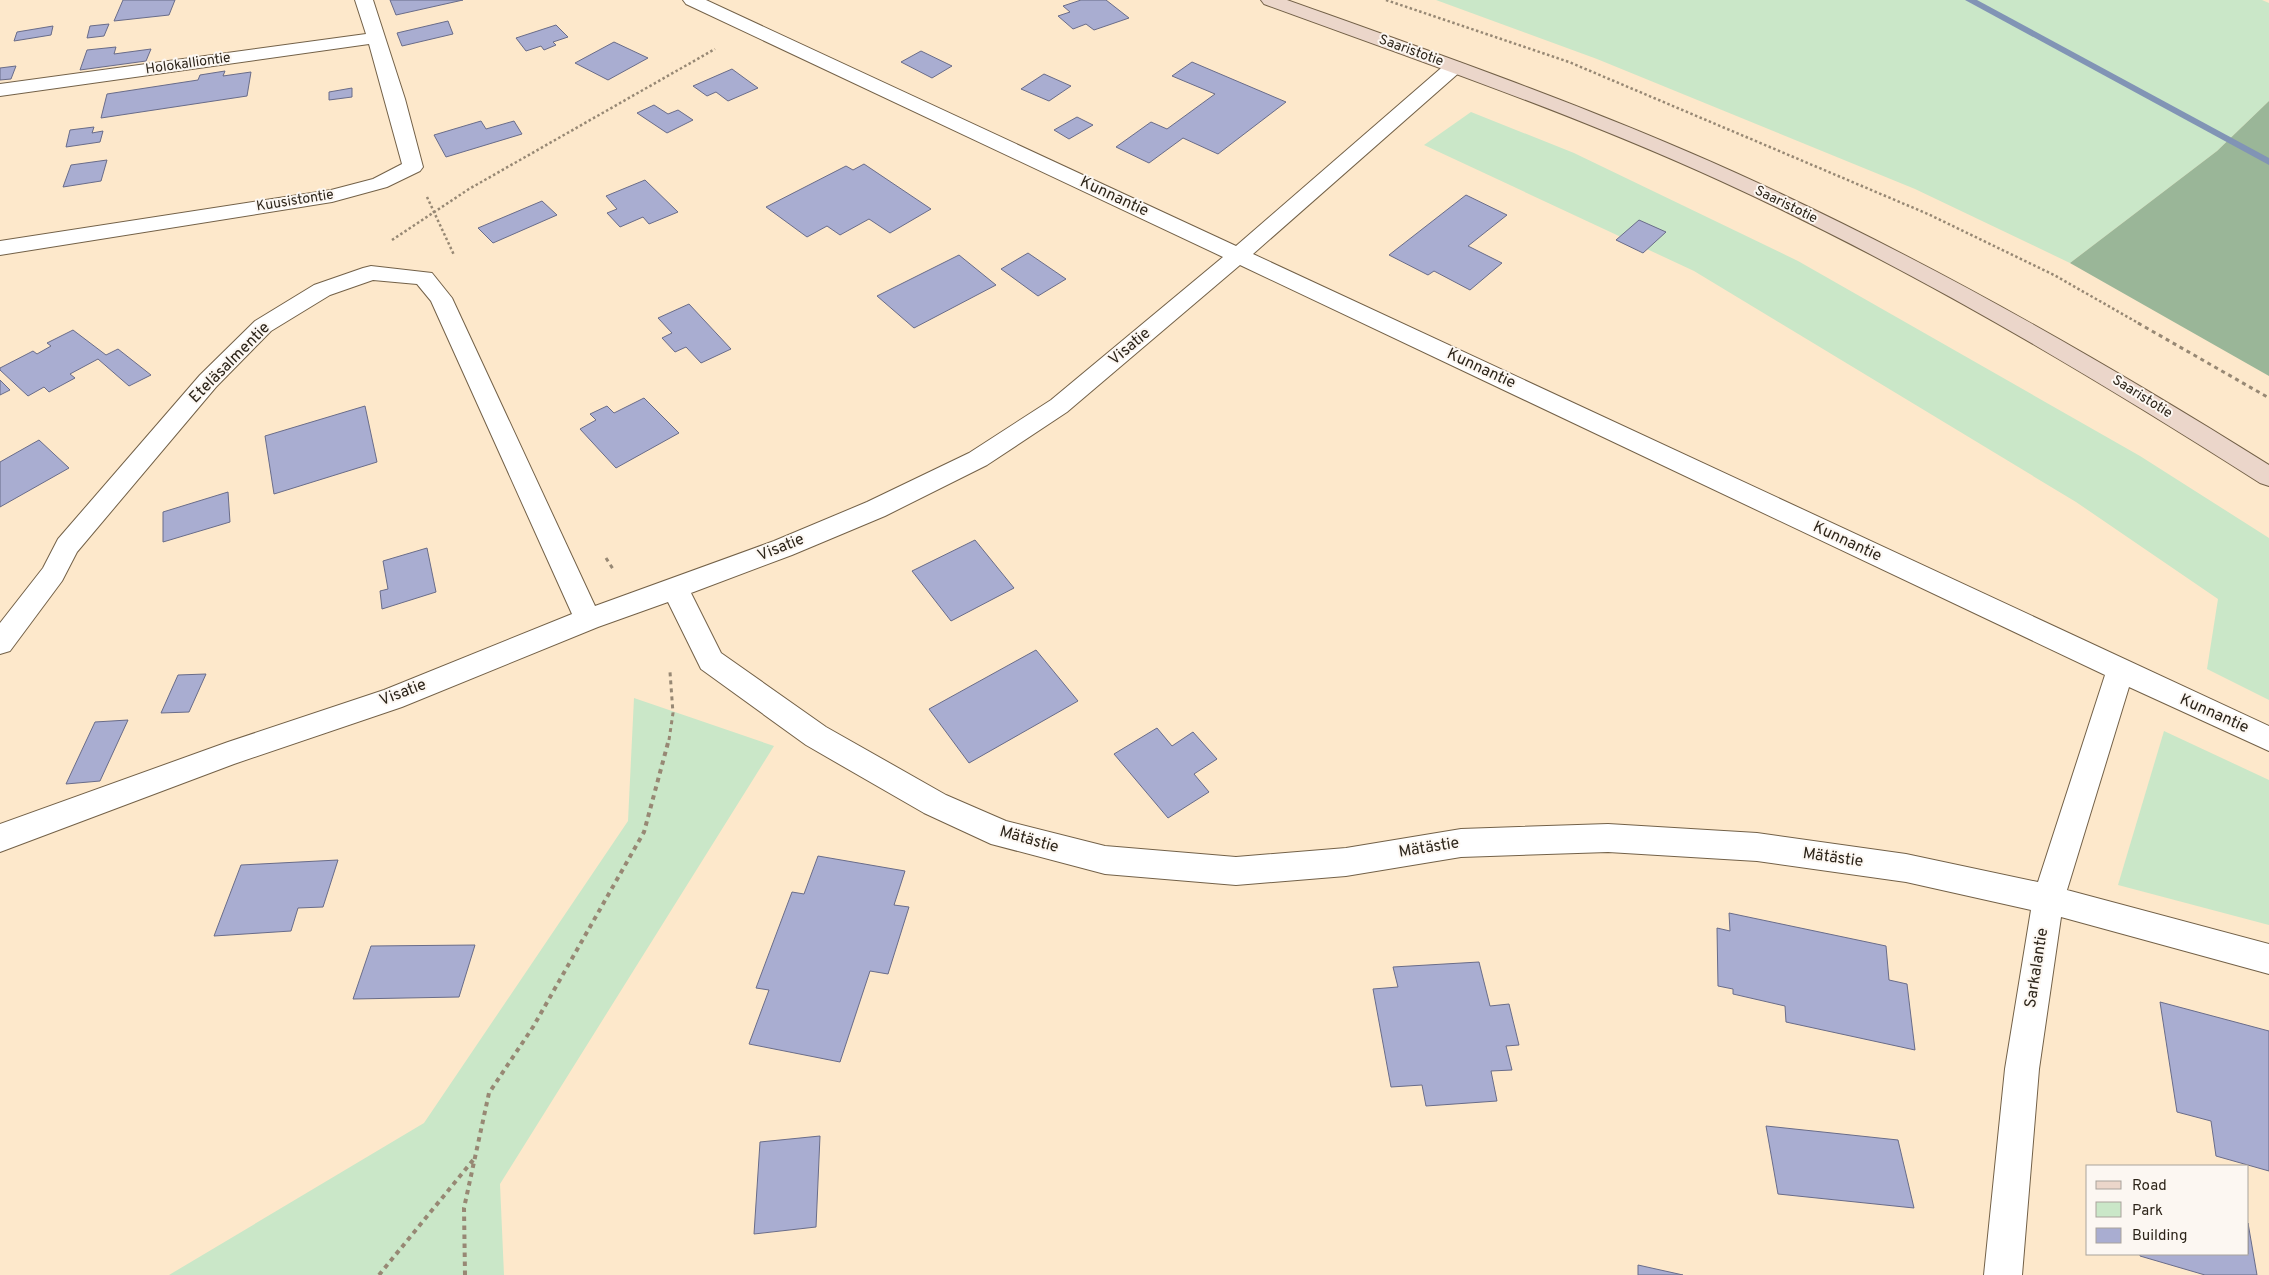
<svg xmlns="http://www.w3.org/2000/svg" width="2269" height="1275" font-family="Overpass,sans-serif">
  <rect width="100%" height="100%" fill="#fde8cb"/>
  <g fill="#cae7c8">
    <path d="M1436,0H2262L2269,3V101L2217,151L2070,263L1915,189L1597,59Z"/>
    <path d="M1471,112L1574,153L1798,261L2140,456L2269,538V700L2207,669L2218,599L2076,502L1694,271L1424,145Z"/>
    <path d="M634,698L774,746L500,1184L504,1275H169L424,1123L628,821Z"/>
    <path d="M2164,731L2269,780V925L2118,885Z"/>
  </g>
  <path fill="#9ab698" d="M2269,101V376L2070,263L2217,151Z"/>
  <g fill="none" stroke-linecap="round" stroke-linejoin="round">
    <path fill="#8194b5" fill-rule="evenodd" d="M1965,0H1977L2269,158V165Z"/>
  </g>
  <g fill="#a9add1" stroke="#696c89">
    <path d="M123,0H175L169,15L114,21Z"/>
    <path d="M390,0H463L396,15Z"/>
    <path d="M1081,0H1106L1129,18L1094,30L1086,24L1073,29L1058,16L1070,12L1063,6Z"/>
    <path d="M448,21L453,34L402,46L397,33Z"/>
    <path d="M109,24L104,36L87,38L90,26Z"/>
    <path d="M556,25L568,37L553,42L556,45L544,50L541,46L526,51L516,38Z"/>
    <path d="M53,26L51,35L14,41L17,32Z"/>
    <path d="M614,42L648,58L608,80L575,63Z"/>
    <path d="M116,47L114,54L151,49L146,61L80,70L87,50Z"/>
    <path d="M921,51L952,66L932,78L901,62Z"/>
    <path d="M1192,62L1286,102L1218,154L1183,138L1149,163L1116,147L1151,122L1167,129L1215,94L1172,76Z"/>
    <path d="M16,66L11,79L0,80V68Z"/>
    <path d="M732,69L758,88L728,101L716,92L707,96L693,86Z"/>
    <path d="M225,71L223,76L251,72L247,96L101,118L107,94L198,80L200,75Z"/>
    <path d="M1044,74L1071,86L1049,101L1021,89Z"/>
    <path d="M352,88V97L329,100V92Z"/>
    <path d="M654,105L668,114L678,110L693,120L667,133L637,113Z"/>
    <path d="M1077,117L1093,125L1069,139L1054,130Z"/>
    <path d="M481,121L486,129L514,121L522,134L446,157L434,135Z"/>
    <path d="M94,127L92,133L103,131L100,142L66,147L70,130Z"/>
    <path d="M107,160L101,181L63,187L71,165Z"/>
    <path d="M864,164L931,209L890,233L869,219L840,235L827,226L807,237L766,207L846,166L853,170Z"/>
    <path d="M645,180L678,212L649,224L643,217L620,227L607,213L617,209L606,196Z"/>
    <path d="M1466,195L1507,215L1468,246L1502,263L1470,290L1434,271L1428,275L1389,255Z"/>
    <path d="M542,201L557,215L493,243L478,228Z"/>
    <path d="M1639,220L1666,232L1643,253L1616,240Z"/>
    <path d="M1028,253L1066,279L1038,296L1001,269Z"/>
    <path d="M959,255L996,285L914,328L877,296Z"/>
    <path d="M689,304L731,349L701,363L686,347L675,352L662,338L672,333L658,318Z"/>
    <path d="M73,330L106,355L118,349L151,375L129,386L98,359L70,374L75,378L49,392L44,387L28,396L0,370V368L33,351L37,354L51,346L47,343Z"/>
    <path d="M0,380L10,390L0,395Z"/>
    <path d="M644,398L679,433L616,468L580,429L596,420L590,414L607,406L614,413Z"/>
    <path d="M365,406L377,462L274,494L265,436Z"/>
    <path d="M39,440L69,468L0,507V462Z"/>
    <path d="M228,492L230,522L163,542V512Z"/>
    <path d="M975,540L1014,588L951,621L912,571Z"/>
    <path d="M427,548L436,592L382,609L380,591L388,589L383,561Z"/>
    <path d="M1036,650L1078,701L969,763L929,709Z"/>
    <path d="M206,674L189,712L161,713L178,675Z"/>
    <path d="M128,720L100,781L66,784L95,722Z"/>
    <path d="M1157,728L1172,746L1193,732L1217,759L1194,774L1209,792L1168,818L1114,754Z"/>
    <path d="M818,856L905,871L894,905L909,907L888,974L870,971L840,1062L749,1044L769,990L756,988L792,892L804,894Z"/>
    <path d="M338,860L323,907L298,908L291,931L214,936L241,865Z"/>
    <path d="M1729,913L1886,946L1889,980L1907,984L1915,1050L1786,1022L1785,1006L1733,994V989L1718,986L1717,928L1730,931Z"/>
    <path d="M475,945L459,997L353,999L371,946Z"/>
    <path d="M1479,962L1490,1006L1509,1004L1519,1045L1506,1046L1512,1070L1491,1071L1497,1101L1426,1106L1422,1085L1391,1087L1373,989L1398,987L1393,967Z"/>
    <path d="M2160,1002L2269,1031V1171L2216,1156L2211,1121L2177,1112Z"/>
    <path d="M1766,1126L1898,1140L1914,1208L1778,1194Z"/>
    <path d="M820,1136L816,1227L754,1234L760,1142Z"/>
    <path d="M2248,1223L2257,1275H2205L2140,1256V1254H2248Z"/>
    <path d="M1638,1265L1683,1275H1638Z"/>
  </g>
  <g fill="none" stroke-linecap="round" stroke-linejoin="round">
    <defs>
      <g id="street">
        <path d="M355,0H373L405,99L423,167L420,171L387,187L332,202L0,255V241L331,190L373,179L402,164L369,44L0,96V84L366,34Z"/>
        <path d="M683,0H706L1236,246L1447,63L1454,61L1461,63L1463,67L1461,71L1253,254L2269,726V751L2129,687L2067,890L2269,944V974L2061,917L2039,1069L2022,1275H1984L2005,1069L2031,910L1906,882L1757,861L1608,852L1461,857L1346,876L1236,885L1105,874L991,844L924,813L806,745L701,669L668,602L598,627L402,707L234,764L0,852V824L228,742L384,690L572,614L431,301L417,284L373,280L330,295L271,331L216,387L77,552L62,581L10,651L0,654V623L43,568L58,539L200,375L255,321L314,285L363,268L371,266L432,273L452,298L595,606L774,541L867,502L969,453L1051,400L1223,257L686,4ZM1240,265L2105,675L2038,882L1906,854L1757,833L1608,824L1461,829L1346,848L1236,857L1105,846L1006,821L946,795L826,727L721,653L691,593L792,555L885,516L987,465L1067,412Z"/>
      </g>
      <path id="secondary" d="M1261,0H1287C1438,54 1590,107 1736,173C1921,257 2097,357 2269,465V486L2260,483C2086,372 1909,267 1721,181C1572,113 1417,60 1264,4Z"/>
    </defs>
    <use href="#street" stroke="#736148" stroke-width="2"/>
    <use href="#secondary" stroke="#736148" stroke-width="2"/>
    <g stroke="#978874" stroke-width="2.5" stroke-dasharray="2.5 2.5" stroke-linecap="butt">
      <path d="M1386,0L1569,62L1928,214L2054,275L2140,324"/>
      <path d="M427,197L454,255"/>
      <path d="M392,240L469,189L715,49"/>
    </g>
    <g stroke="#978874" stroke-width="3" stroke-dasharray="4 4" stroke-linecap="butt">
      <path d="M2138,323L2269,398"/>
      <path d="M606,558L613,569"/>
      <path d="M669,740L673,713L670,672"/>
    </g>
    <g stroke="#978874" stroke-width="4" stroke-dasharray="4.5 4.5" stroke-linecap="butt">
      <path d="M379,1275L474,1159"/>
      <path d="M465,1275L464,1208L489,1093L533,1027L644,832L669,739"/>
    </g>
    <use href="#street" fill="#fff" fill-rule="evenodd"/>
    <use href="#secondary" fill="#ebd6ca" fill-rule="evenodd"/>
  </g>
  <g text-anchor="middle" dominant-baseline="central" stroke-width="4" stroke-linejoin="round" paint-order="stroke">
    <g font-size="14" fill="#2d251a" stroke="#fcf7f2">
      <text transform="translate(1411 51) rotate(20)">Saaristotie</text>
      <text transform="translate(188 64) rotate(-8)">Holokalliontie</text>
      <text transform="translate(295 201) rotate(-9)">Kuusistontie</text>
      <text transform="translate(1786 205) rotate(26)">Saaristotie</text>
      <text transform="translate(2142 397) rotate(32)">Saaristotie</text>
    </g>
    <g font-size="16" fill="#2d251a" stroke="#fcf7f2">
      <text transform="translate(1114 197) rotate(25)">Kunnantie</text>
      <text transform="translate(1130 347) rotate(-40)">Visatie</text>
      <text transform="translate(230 363) rotate(-45)">Eteläsalmentie</text>
      <text transform="translate(1481 369) rotate(25)">Kunnantie</text>
      <text transform="translate(1847 542) rotate(25)">Kunnantie</text>
      <text transform="translate(781 548) rotate(-22)">Visatie</text>
      <text transform="translate(403 693) rotate(-21)">Visatie</text>
      <text transform="translate(2214 714) rotate(24)">Kunnantie</text>
      <text transform="translate(1029 840) rotate(16)">Mätästie</text>
      <text transform="translate(1429 848) rotate(-9)">Mätästie</text>
      <text transform="translate(1833 858) rotate(8)">Mätästie</text>
      <text transform="translate(2037 968) rotate(-81)">Sarkalantie</text>
    </g>
  </g>
  <rect x="2086" y="1165" width="162" height="90" fill="#fcf7f2" stroke="#a9a39c"/>
  <rect x="2096" y="1181" width="25" height="8" fill="#ebd6ca" stroke="#a9a39c"/>
  <text x="2132" y="1190" font-size="15" fill="#2d251a">Road</text>
  <rect x="2096" y="1202" width="25" height="15" fill="#cae7c8" stroke="#a9a39c"/>
  <text x="2132" y="1215" font-size="15" fill="#2d251a">Park</text>
  <rect x="2096" y="1228" width="25" height="15" fill="#a9add1" stroke="#a9a39c"/>
  <text x="2132" y="1240" font-size="15" fill="#2d251a">Building</text>
</svg>
